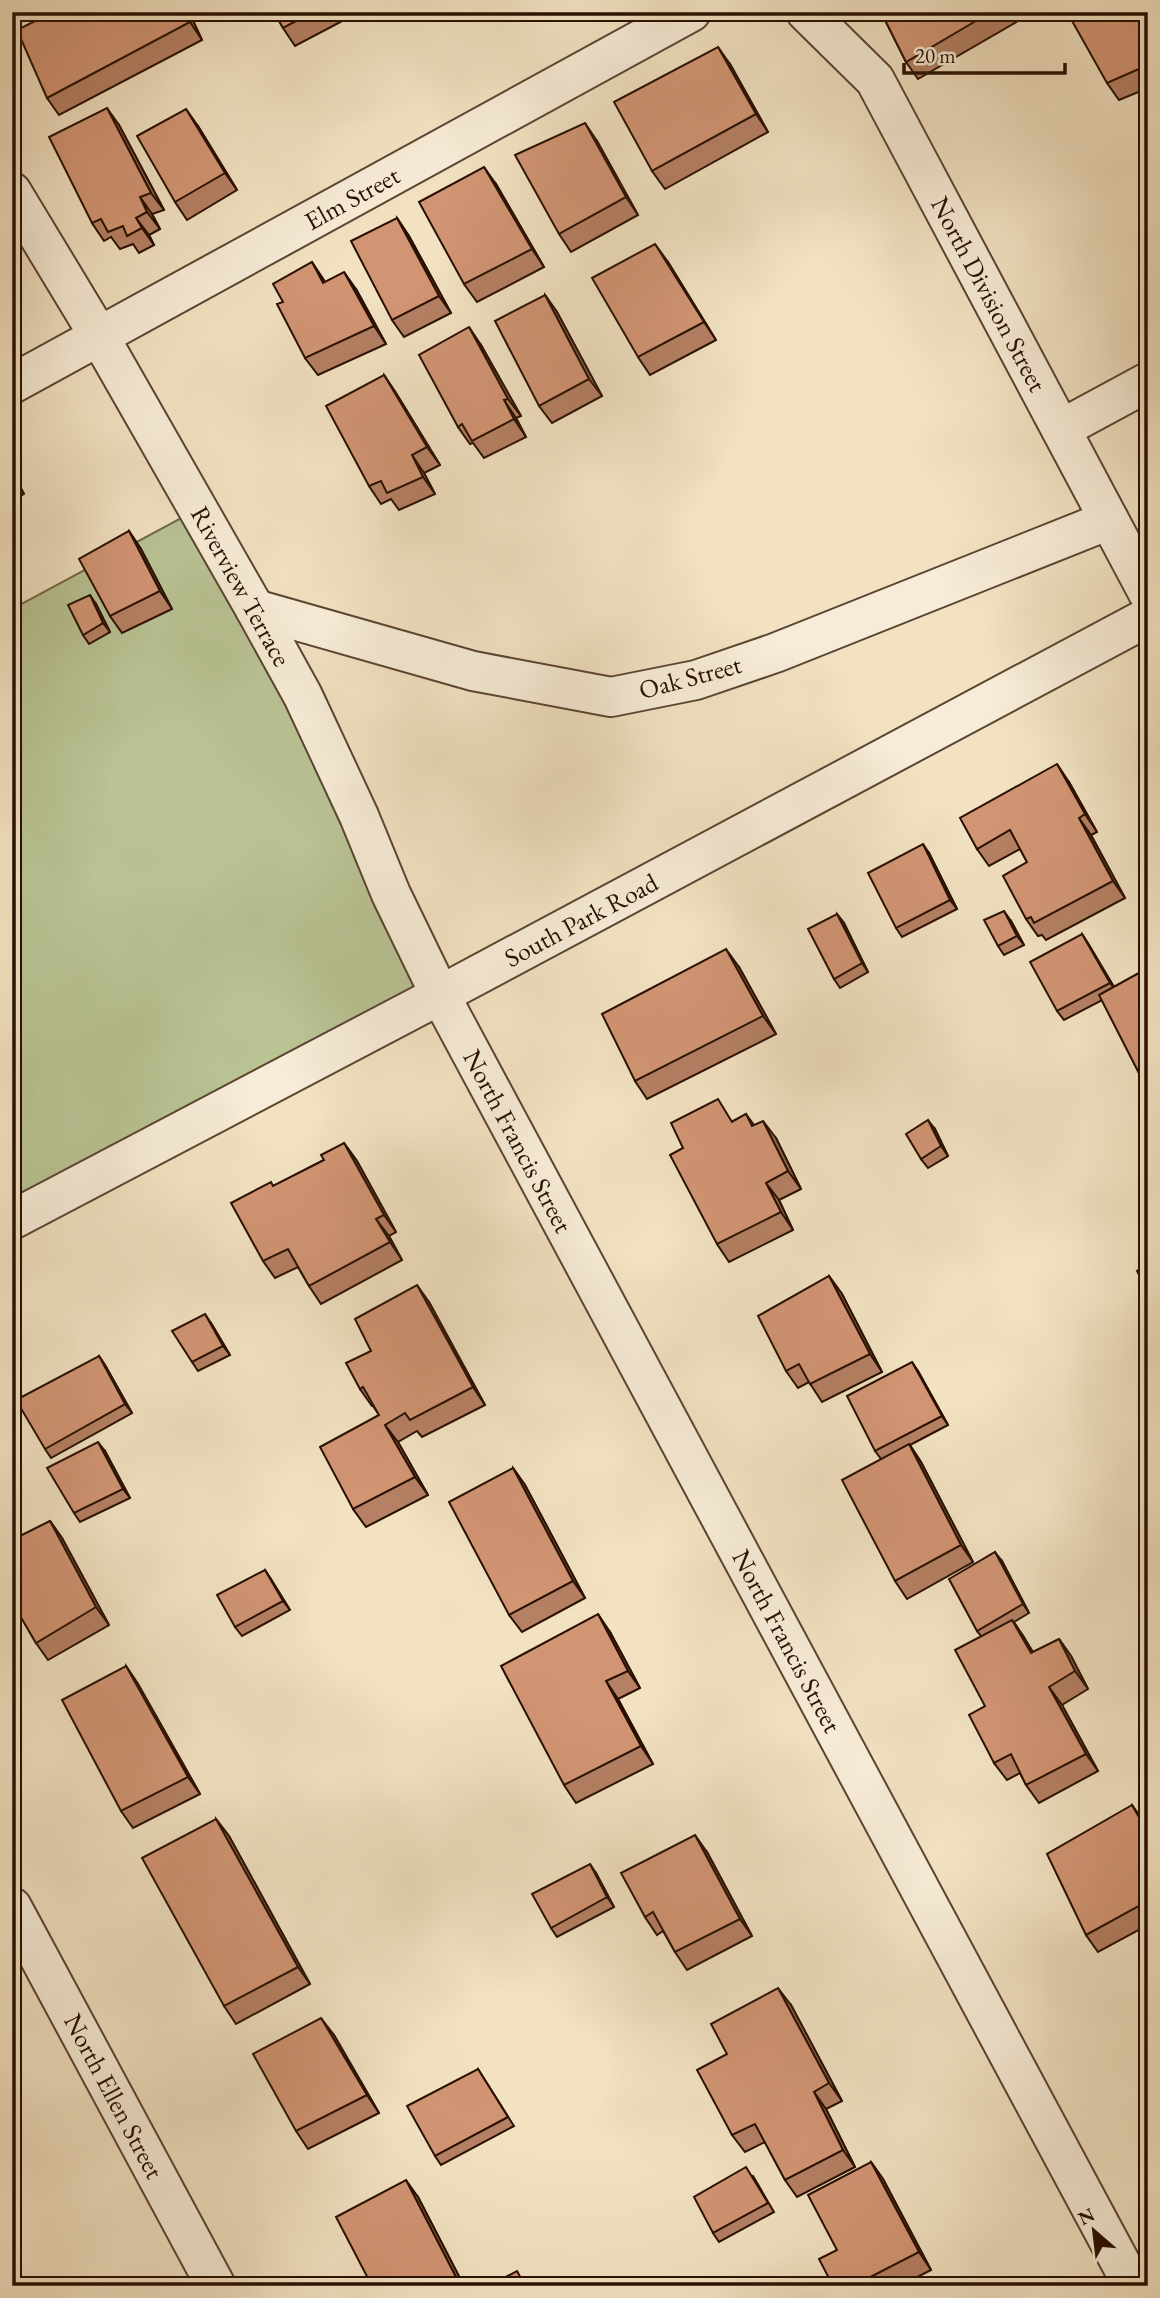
<svg xmlns="http://www.w3.org/2000/svg" width="1160" height="2298" viewBox="0 0 1160 2298" font-family="'EB Garamond',serif">
  <style>
    .green { fill: #b9c394; stroke: #70694b; stroke-width: 2 }
    .lines { fill: none; stroke-linecap: round; stroke-linejoin: round }
    .minor-casing { stroke: #5a4432; stroke-width: 42 }
    .minor { stroke: #f7ecd7; stroke-width: 38 }
    .wall { fill: #b58064; stroke: #280f02; stroke-width: 2 }
    .shaded-wall { fill: #936851; stroke: #280f02; stroke-width: 2 }
    .building { fill: #d29574; stroke: #280f02; stroke-width: 2 }
    .labels { text-anchor: middle; dominant-baseline: central; stroke-width: 6; stroke-linejoin: round; paint-order: stroke }
    .street-label { font-size: 26px; fill: #280f02; stroke: #f7ecd7 }
  </style>
  <rect width="100%" height="100%" fill="#f2e2c2"/>
  <filter id="stains"><feTurbulence type="fractalNoise" baseFrequency=".00286" numOctaves="4"/><feColorMatrix values="0 0 0 0 .2 0 0 0 0 .09 0 0 0 0 .02 0 0 0 .5 -.17"/></filter>
  <radialGradient id="worn" r=".72"><stop offset=".6" stop-color="#630" stop-opacity="0"/><stop offset="1" stop-color="#630" stop-opacity=".3"/></radialGradient>
  <!-- green -->
  <polygon class="green" points="198,509 440,995 12,1220 12,609"/>
  <g class="lines">
    <!-- minor casing -->
    <g class="minor-casing">
      <g id="minor">
        <polyline points="806,12 875,80 1148,593"/>
        <polyline points="12,192 99,336 255,609 303,696 359,816 391,894 440,995 1133,2286"/>
        <polyline points="12,384 691,12"/>
        <polyline points="1061,429 1148,382"/>
        <polyline points="255,609 473,671 611,697 696,680 775,653 1109,520"/>
        <polyline points="12,1220 440,995 1148,617"/>
        <polyline points="12,1907 216,2286"/>
      </g>
    </g>
    <!-- minor -->
    <use href="#minor" class="minor"/>
  </g>
  <!-- wall -->
  <g class="wall">
    <polygon points="53,12 189,12 202,40 59,115 47,98"/>
    <polygon points="274,12 342,12 346,19 295,46 283,28"/>
    <polygon points="881,12 1014,12 1018,21 918,79 906,62"/>
    <polygon points="1148,12 1148,88 1119,100 1107,83"/>
    <polygon points="730,64 768,132 665,189 652,171"/>
    <polygon points="119,125 164,210 152,214 160,229 149,235 154,245 139,253 133,244 120,249 111,237 104,241 92,223"/>
    <polygon points="198,126 237,190 187,220 175,202"/>
    <polygon points="597,141 638,215 571,252 559,234"/>
    <polygon points="496,184 544,267 477,302 464,284"/>
    <polygon points="397,218 409,236 451,313 404,337 392,320"/>
    <polygon points="668,262 716,340 650,375 638,357"/>
    <polygon points="325,282 356,289 386,344 318,375 305,358"/>
    <polygon points="545,295 557,312 602,396 552,423 539,406"/>
    <polygon points="481,345 521,416 516,418 526,437 484,458 473,443 470,444 458,427"/>
    <polygon points="384,375 396,393 440,465 424,473 435,494 399,510 391,499 381,504 369,486"/>
    <polygon points="12,472 24,494 12,501"/>
    <polygon points="129,531 141,549 172,609 122,633 110,616"/>
    <polygon points="96,604 110,632 89,644 83,635"/>
    <polygon points="1069,782 1097,832 1091,835 1125,898 1046,940 1042,935 1038,936 1026,919 1027,862 1020,849 989,866 977,849"/>
    <polygon points="929,853 957,909 902,937 896,928"/>
    <polygon points="837,914 844,923 868,972 840,988 834,979"/>
    <polygon points="1011,921 1024,945 1004,955 998,946"/>
    <polygon points="1082,934 1114,987 1148,968 1148,1086 1142,1079 1102,1000 1064,1020 1057,1011"/>
    <polygon points="739,967 776,1034 647,1099 635,1081"/>
    <polygon points="746,1114 754,1125 776,1138 801,1189 779,1200 793,1230 729,1262 717,1244 733,1121"/>
    <polygon points="935,1129 948,1156 928,1168 921,1159"/>
    <polygon points="344,1143 357,1161 396,1232 389,1236 402,1260 321,1304 309,1286 298,1267 275,1278 263,1261 274,1186 324,1160"/>
    <polygon points="829,1276 842,1294 882,1372 822,1402 809,1382 798,1388 786,1371"/>
    <polygon points="429,1302 485,1405 422,1437 417,1431 398,1442 428,1495 366,1527 353,1509 379,1415 373,1406 372,1406 360,1389 371,1351"/>
    <polygon points="211,1323 230,1355 198,1371 192,1362"/>
    <polygon points="99,1356 105,1365 132,1413 51,1458 45,1449"/>
    <polygon points="918,1371 948,1425 910,1445 921,1462 973,1562 907,1599 895,1581 881,1459 875,1451"/>
    <polygon points="105,1451 130,1498 80,1522 74,1513"/>
    <polygon points="513,1468 525,1485 585,1598 522,1632 509,1615"/>
    <polygon points="50,1521 62,1538 109,1625 48,1660 36,1643 21,1617 18,1619 12,1611 12,1540"/>
    <polygon points="1002,1561 1029,1613 1014,1622 1033,1652 1059,1639 1071,1656 1088,1689 1062,1705 1098,1771 1039,1803 1026,1785 1020,1773 1007,1780 994,1763 985,1706 981,1636 977,1631"/>
    <polygon points="265,1570 290,1610 242,1636 235,1627"/>
    <polygon points="610,1632 640,1688 618,1699 653,1764 576,1803 564,1785"/>
    <polygon points="126,1666 138,1684 200,1794 133,1828 121,1811"/>
    <polygon points="1132,1805 1148,1828 1148,1925 1098,1952 1086,1935"/>
    <polygon points="216,1819 229,1836 310,1984 236,2024 224,2006"/>
    <polygon points="707,1852 752,1936 687,1970 675,1952 663,1931 657,1935 645,1917"/>
    <polygon points="596,1873 614,1907 557,1937 551,1928"/>
    <polygon points="791,2005 842,2101 826,2109 855,2167 797,2197 785,2180 765,2142 745,2152 732,2135 727,2054"/>
    <polygon points="334,2035 379,2113 308,2149 296,2131"/>
    <polygon points="478,2069 514,2126 441,2165 435,2156"/>
    <polygon points="871,2162 883,2179 931,2270 900,2286 833,2286"/>
    <polygon points="753,2176 774,2212 719,2242 713,2233"/>
    <polygon points="418,2197 464,2286 372,2286"/>
  </g>
  <!-- shaded-wall -->
  <g class="shaded-wall">
    <polygon points="185,12 189,12 202,40 190,22"/>
    <polygon points="718,47 730,64 768,132 756,114"/>
    <polygon points="107,108 119,125 164,210 151,193"/>
    <polygon points="186,109 198,126 237,190 225,173"/>
    <polygon points="585,123 597,141 638,215 626,197"/>
    <polygon points="484,167 496,184 544,267 532,249"/>
    <polygon points="140,197 152,214 160,229 147,212"/>
    <polygon points="136,218 149,235 154,245 142,228"/>
    <polygon points="397,218 409,236 451,313 439,296"/>
    <polygon points="655,244 668,262 716,340 704,322"/>
    <polygon points="312,262 324,280 335,300 323,283"/>
    <polygon points="344,272 356,289 386,344 374,326"/>
    <polygon points="545,295 557,312 602,396 589,379"/>
    <polygon points="469,327 481,345 521,416 508,399"/>
    <polygon points="384,375 396,393 440,465 427,447"/>
    <polygon points="504,400 516,418 526,437 514,419"/>
    <polygon points="412,455 424,473 435,494 423,477"/>
    <polygon points="12,472 24,494 12,476"/>
    <polygon points="129,531 141,549 172,609 160,591"/>
    <polygon points="90,595 96,604 110,632 103,623"/>
    <polygon points="1057,764 1069,782 1097,832 1085,814"/>
    <polygon points="1079,818 1091,835 1125,898 1113,881"/>
    <polygon points="923,844 929,853 957,909 950,900"/>
    <polygon points="1004,911 1011,921 1024,945 1017,936"/>
    <polygon points="837,914 844,923 868,972 862,963"/>
    <polygon points="1082,934 1088,943 1117,992 1110,983"/>
    <polygon points="726,949 739,967 776,1034 763,1016"/>
    <polygon points="928,1120 935,1129 948,1156 941,1146"/>
    <polygon points="763,1121 776,1138 801,1189 788,1171"/>
    <polygon points="344,1143 357,1161 396,1232 384,1215"/>
    <polygon points="766,1183 779,1200 793,1230 781,1212"/>
    <polygon points="376,1219 389,1236 402,1260 390,1242"/>
    <polygon points="829,1276 842,1294 882,1372 870,1354"/>
    <polygon points="417,1285 429,1302 485,1405 473,1387"/>
    <polygon points="205,1314 211,1323 230,1355 223,1346"/>
    <polygon points="99,1356 105,1365 132,1413 125,1404"/>
    <polygon points="912,1362 918,1371 948,1425 942,1416"/>
    <polygon points="385,1425 398,1442 428,1495 415,1477"/>
    <polygon points="98,1442 105,1451 130,1498 123,1489"/>
    <polygon points="909,1444 921,1462 973,1562 961,1545"/>
    <polygon points="513,1468 525,1485 585,1598 573,1581"/>
    <polygon points="50,1521 62,1538 109,1625 96,1607"/>
    <polygon points="995,1552 1002,1561 1029,1613 1023,1604"/>
    <polygon points="265,1570 271,1579 290,1610 283,1601"/>
    <polygon points="598,1614 610,1632 640,1688 628,1671"/>
    <polygon points="1012,1620 1024,1637 1043,1670 1031,1653"/>
    <polygon points="1059,1639 1071,1656 1088,1689 1075,1671"/>
    <polygon points="126,1666 138,1684 200,1794 188,1777"/>
    <polygon points="606,1681 618,1699 653,1764 641,1746"/>
    <polygon points="1049,1687 1062,1705 1098,1771 1086,1754"/>
    <polygon points="1132,1805 1148,1828 1148,1833"/>
    <polygon points="216,1819 229,1836 310,1984 298,1967"/>
    <polygon points="695,1835 707,1852 752,1936 740,1919"/>
    <polygon points="590,1864 596,1873 614,1907 607,1897"/>
    <polygon points="778,1988 791,2005 842,2101 829,2083"/>
    <polygon points="321,2018 334,2035 379,2113 367,2095"/>
    <polygon points="814,2092 826,2109 855,2167 843,2150"/>
    <polygon points="871,2162 883,2179 931,2270 919,2252"/>
    <polygon points="406,2180 418,2197 464,2286 462,2286 458,2281"/>
  </g>
  <!-- building -->
  <g class="building">
    <polygon points="53,12 185,12 190,22 47,98 17,30"/>
    <polygon points="274,12 313,12 283,28"/>
    <polygon points="881,12 991,12 906,62"/>
    <polygon points="1067,12 1148,12 1148,65 1107,83"/>
    <polygon points="718,47 756,114 652,171 614,102"/>
    <polygon points="107,108 151,193 140,197 147,212 136,218 142,228 127,236 123,226 108,232 101,219 92,223 49,137"/>
    <polygon points="186,109 225,173 175,202 137,136"/>
    <polygon points="585,123 626,197 559,234 515,155"/>
    <polygon points="1148,136 1148,147 1143,138"/>
    <polygon points="484,167 532,249 464,284 419,202"/>
    <polygon points="397,218 439,296 392,320 351,241"/>
    <polygon points="655,244 704,322 638,357 592,278"/>
    <polygon points="312,262 323,283 344,272 374,326 305,358 277,304 283,302 273,284"/>
    <polygon points="545,295 589,379 539,406 495,321"/>
    <polygon points="469,327 508,399 504,400 514,419 472,441 462,424 458,427 419,355"/>
    <polygon points="384,375 427,447 412,455 423,477 387,493 381,481 369,486 326,406"/>
    <polygon points="129,531 160,591 110,616 79,559"/>
    <polygon points="90,595 103,623 83,635 68,605"/>
    <polygon points="1057,764 1085,814 1079,818 1113,881 1034,923 1031,917 1026,919 1003,876 1027,862 1010,830 977,849 960,818"/>
    <polygon points="923,844 950,900 896,928 868,873"/>
    <polygon points="1004,911 1017,936 998,946 984,920"/>
    <polygon points="837,914 862,963 834,979 808,929"/>
    <polygon points="1082,934 1110,983 1057,1011 1030,962"/>
    <polygon points="726,949 763,1016 635,1081 602,1014"/>
    <polygon points="1148,968 1148,1076 1142,1079 1099,995"/>
    <polygon points="718,1099 732,1122 746,1114 752,1126 763,1121 788,1171 766,1183 781,1212 717,1244 670,1155 683,1148 671,1123"/>
    <polygon points="928,1120 941,1146 921,1159 906,1134"/>
    <polygon points="344,1143 384,1215 376,1219 390,1242 309,1286 288,1249 263,1261 231,1203 271,1182 273,1186 324,1160 321,1155"/>
    <polygon points="1148,1265 1148,1291 1137,1271"/>
    <polygon points="829,1276 870,1354 810,1384 799,1364 786,1371 758,1316"/>
    <polygon points="417,1285 473,1387 410,1420 405,1413 385,1425 415,1477 353,1509 320,1447 379,1415 363,1387 360,1389 346,1363 371,1351 355,1319"/>
    <polygon points="205,1314 223,1346 192,1362 172,1331"/>
    <polygon points="99,1356 125,1404 45,1449 16,1400"/>
    <polygon points="912,1362 942,1416 875,1451 847,1396"/>
    <polygon points="98,1442 123,1489 74,1513 47,1468"/>
    <polygon points="909,1444 961,1545 895,1581 842,1480"/>
    <polygon points="513,1468 573,1581 509,1615 449,1502"/>
    <polygon points="50,1521 96,1607 36,1643 12,1602 12,1540"/>
    <polygon points="995,1552 1023,1604 977,1631 949,1579"/>
    <polygon points="265,1570 283,1601 235,1627 217,1595"/>
    <polygon points="598,1614 628,1671 606,1681 641,1746 564,1785 501,1666"/>
    <polygon points="1012,1620 1031,1653 1059,1639 1075,1671 1049,1687 1086,1754 1026,1785 1011,1754 994,1763 969,1715 985,1706 955,1650"/>
    <polygon points="126,1666 188,1777 121,1811 62,1700"/>
    <polygon points="1132,1805 1148,1833 1148,1901 1086,1935 1047,1854"/>
    <polygon points="216,1819 298,1967 224,2006 142,1858"/>
    <polygon points="695,1835 740,1919 675,1952 653,1912 645,1917 621,1873"/>
    <polygon points="590,1864 607,1897 551,1928 532,1894"/>
    <polygon points="778,1988 829,2083 814,2092 843,2150 785,2180 755,2124 732,2135 697,2070 727,2054 711,2024"/>
    <polygon points="1148,2017 1148,2030 1142,2020"/>
    <polygon points="321,2018 367,2095 296,2131 253,2054"/>
    <polygon points="478,2069 508,2117 435,2156 407,2106"/>
    <polygon points="871,2162 919,2252 853,2286 833,2286 819,2259 837,2250 808,2195"/>
    <polygon points="746,2167 768,2203 713,2233 694,2197"/>
    <polygon points="406,2180 458,2281 449,2286 372,2286 336,2217"/>
    <polygon points="517,2271 525,2286 489,2286"/>
    <polygon points="15,2277 20,2286 12,2286 12,2278"/>
  </g>
  <g class="labels">
    <!-- street labels -->
    <g class="street-label">
      <text transform="translate(352 198) rotate(-29)">Elm Street</text>
      <text transform="translate(989 294) rotate(62)">North Division Street</text>
      <text transform="translate(241 586) rotate(61)">Riverview Terrace</text>
      <text transform="translate(690 677) rotate(-15)">Oak Street</text>
      <text transform="translate(581 920) rotate(-28)">South Park Road</text>
      <text transform="translate(518 1141) rotate(62)">North Francis Street</text>
      <text transform="translate(787 1641) rotate(62)">North Francis Street</text>
      <text transform="translate(114 2096) rotate(62)">North Ellen Street</text>
    </g>
  </g>
  <!-- margin -->
  <rect width="1160" height="2298" fill="none" stroke="#f2e2c2" stroke-width="42"/>
  <rect x="14" y="14" width="1132" height="2270" fill="none" stroke="#280f02" stroke-width="3.5"/>
  <rect x="21" y="21" width="1118" height="2256" fill="none" stroke="#280f02" stroke-width="2"/>
  <!-- north arrow -->
  <g transform="translate(1094 2231) rotate(332)" stroke="#f7ecd7" stroke-width="5" paint-order="stroke">
  <path d="M0-5L12 26L0 18L-12 26Z" fill="#280f02"/>
  <text y="-10" font-size="19" font-weight="bold" text-anchor="middle" fill="#280f02">N</text>
  </g>
  <!-- scale -->
  <path d="M904 63v10h161v-10" fill="none" stroke="#280f02" stroke-width="3.5"/>
  <text x="915" y="63" font-size="21" fill="#280f02" stroke="#f7ecd7" stroke-width="5" paint-order="stroke">20 m</text>
  <rect width="100%" height="100%" filter="url(#stains)"/>
  <rect width="100%" height="100%" fill="url(#worn)"/>
</svg>
